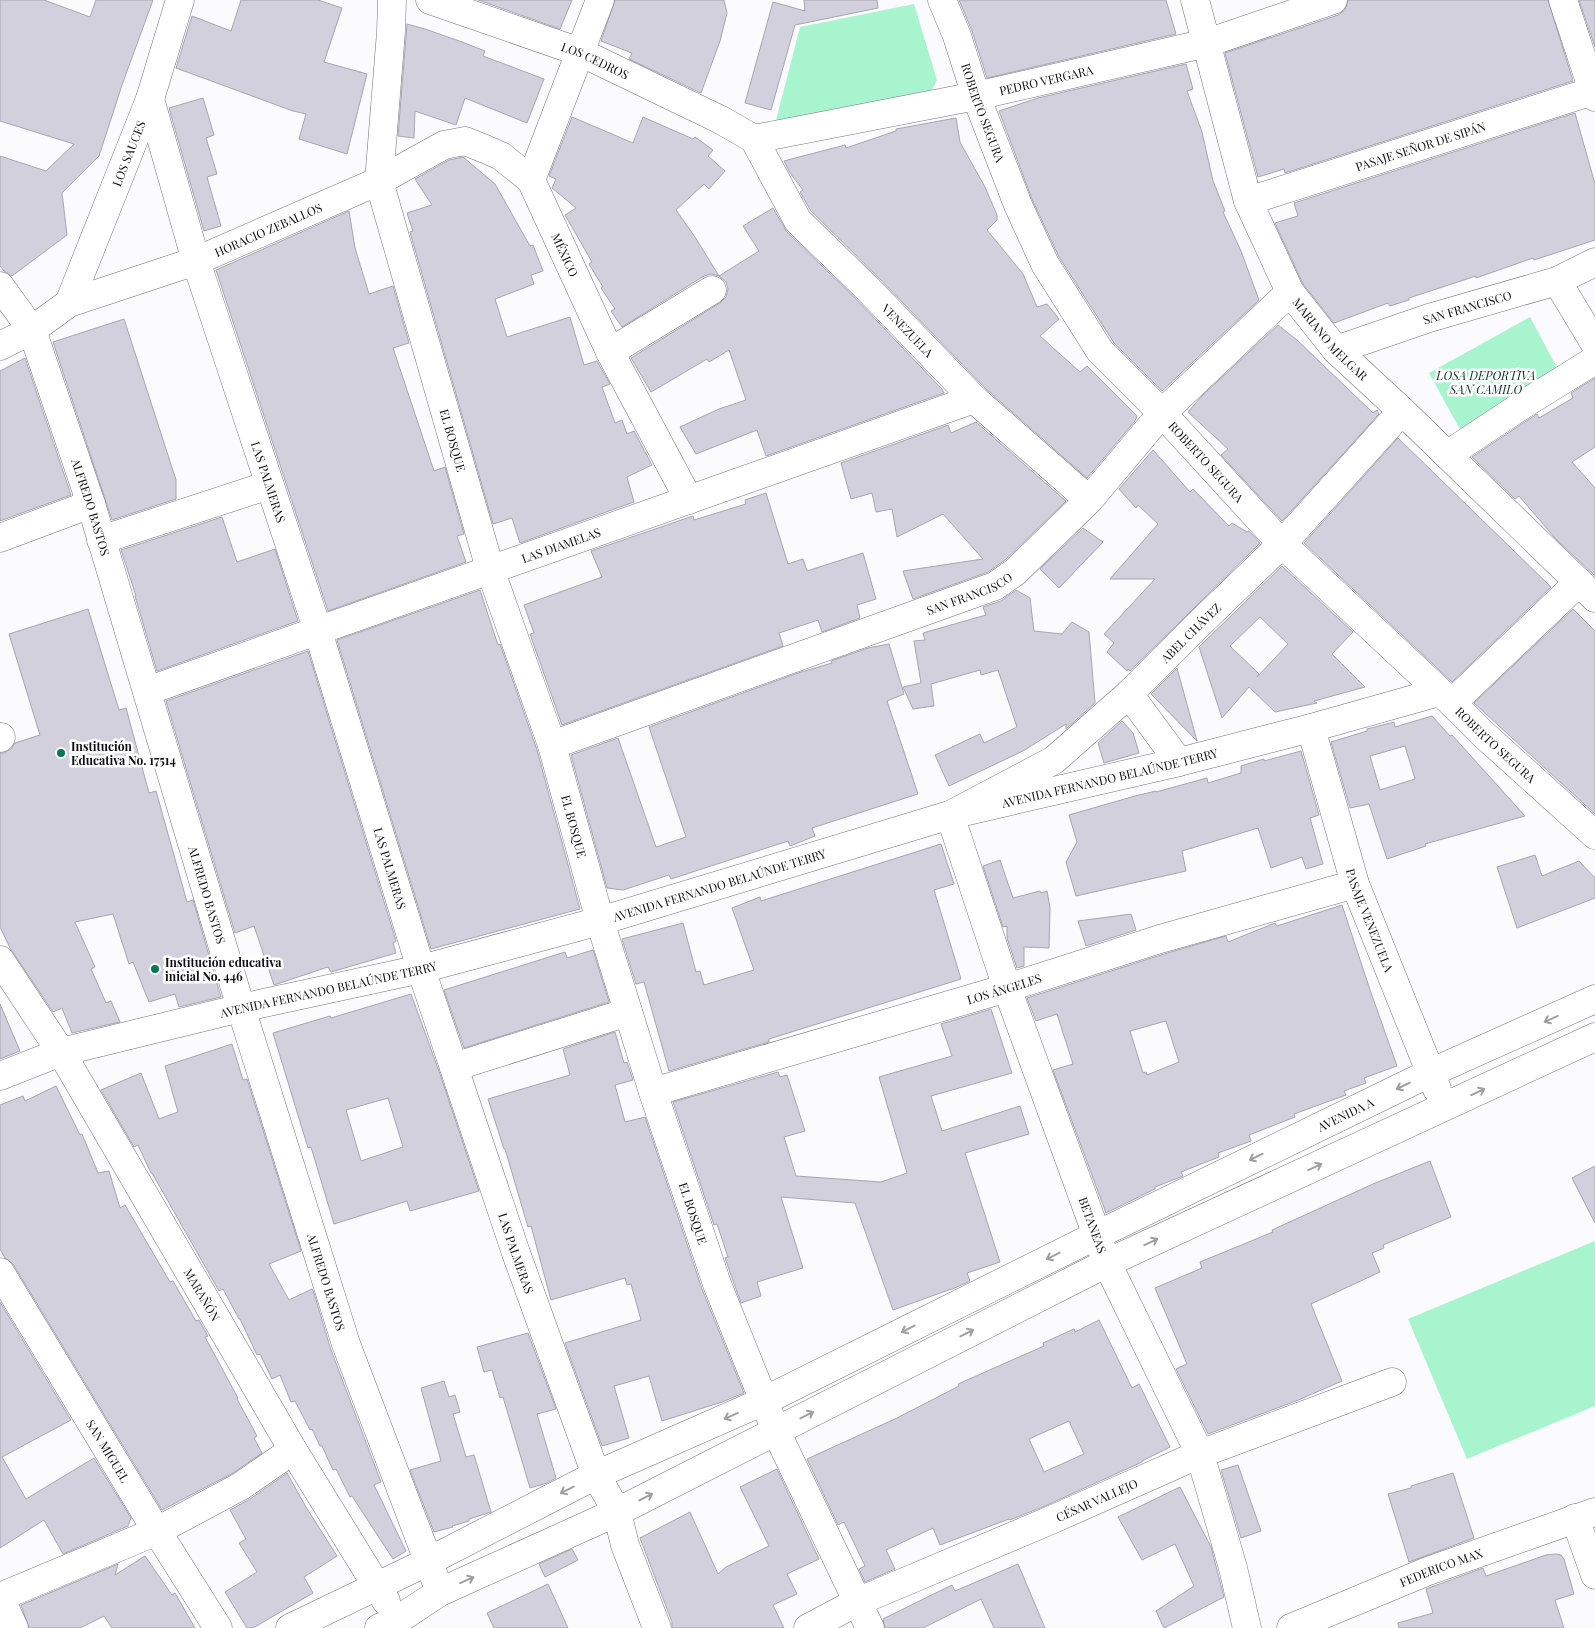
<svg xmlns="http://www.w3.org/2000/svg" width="1595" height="1628" viewBox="0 0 1595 1628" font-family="'Playfair Display',serif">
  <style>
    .green { fill: #a8f4cf }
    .building { fill: #d1d0dc; stroke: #a6a5b1; fill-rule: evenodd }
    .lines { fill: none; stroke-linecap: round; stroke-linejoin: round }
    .minor-casing { stroke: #75747f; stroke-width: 29 }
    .minor { stroke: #fff; stroke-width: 28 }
    .oneway { stroke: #9f9ea0 }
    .poi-dot { fill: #087853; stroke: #fff; stroke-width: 2 }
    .labels { text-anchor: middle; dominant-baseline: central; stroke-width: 5; stroke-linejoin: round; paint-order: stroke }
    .street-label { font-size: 12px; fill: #0e0d11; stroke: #fff }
    .park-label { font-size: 12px; font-style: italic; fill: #0c3323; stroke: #fff }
    .poi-label { font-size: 12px; font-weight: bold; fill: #0e0d11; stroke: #fff; text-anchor: start }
  </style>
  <rect width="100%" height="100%" fill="#fbfafd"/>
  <!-- green -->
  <g class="green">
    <polygon points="914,4 937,80 932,90 775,124 800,27"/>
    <polygon points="1530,317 1562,377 1463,435 1429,373"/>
    <polygon points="1595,1241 1595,1406 1467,1459 1408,1319"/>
  </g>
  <!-- building -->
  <g class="building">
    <polygon points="0,0 44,0 90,17 96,0 153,0 122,85 99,156 62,193 67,235 12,276 4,271 0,266 0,156 46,171 74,144 0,121"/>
    <polygon points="241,0 318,0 342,8 324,62 367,74 347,154 299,139 306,114 293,111 176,68 192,16 231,31"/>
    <polygon points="478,0 572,0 560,29"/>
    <polygon points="615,0 724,0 727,13 720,41 701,93 629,59 632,53 601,41"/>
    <polygon points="804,0 877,0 878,8 795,25 771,110 745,103 773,2 805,11"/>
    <polygon points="959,0 1166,0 1176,34 987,78 972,31"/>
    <polygon points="1348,0 1548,0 1573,81 1285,173 1284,169 1258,177 1225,53 1338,15 1345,10"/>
    <polygon points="1579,0 1595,0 1595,47"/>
    <polygon points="407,24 425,29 462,42 485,51 483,56 544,79 527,123 465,98 456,125 415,111 414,138 398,136"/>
    <polygon points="1186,64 1193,89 1187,91 1202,132 1213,181 1225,211 1223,212 1241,251 1259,300 1162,391 1114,343 1059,257 1032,199 999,111 1038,98"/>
    <polygon points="203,98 214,135 206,138 217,174 207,177 221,226 204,231 169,108"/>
    <polygon points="1575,113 1595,184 1595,240 1534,260 1533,258 1476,278 1476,276 1409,298 1409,300 1390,306 1388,303 1334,323 1303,284 1275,223 1298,216 1294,203"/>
    <polygon points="572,117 633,143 643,117 693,139 695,137 713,150 708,156 725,171 709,189 704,184 676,210 695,237 719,276 759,251 743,226 773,208 787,232 857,300 942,389 944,393 766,456 757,430 696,454 680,427 719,409 746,400 729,350 709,362 707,359 651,392 631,358 720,303 726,297 728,289 726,282 719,276 711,274 704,276 622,327 611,311 615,309 601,288 603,287 589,264 592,262 565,215 576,208 552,188 556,179 549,176"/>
    <polygon points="956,118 960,142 985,187 997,215 997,220 987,230 1023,274 1037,307 1047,304 1059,319 1040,336 1080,372 1087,366 1137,416 1135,421 1087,478 985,388 879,278 811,211 800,192 803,190 790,173 784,161 845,145 846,148 896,131 896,129"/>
    <polygon points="463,157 495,184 530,246 533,245 543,271 531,275 534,284 495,299 507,337 570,317 584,365 597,361 610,384 602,387 615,423 622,420 627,434 634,431 652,465 627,477 634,502 520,543 512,518 493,524 410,232 413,231 407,213 432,205 415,179 449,160"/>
    <polygon points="349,211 355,248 369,294 393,286 409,343 393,348 434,471 445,467 464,534 457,536 466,562 328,611 216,270"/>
    <polygon points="124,319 176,480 176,499 112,520 53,342"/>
    <polygon points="1278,325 1297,340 1373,413 1377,410 1379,414 1282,521 1221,455 1228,449 1188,412 1202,396"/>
    <polygon points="25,358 71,495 0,521 0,371"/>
    <polygon points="1595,378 1595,447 1572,462 1595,488 1595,576 1555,538 1519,496 1515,499 1472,457 1537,414 1539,418 1573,398 1571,393"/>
    <polygon points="976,422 1066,501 1005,560 988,572 913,599 903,571 983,559 943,514 897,537 892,509 876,512 872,493 851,499 841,463 948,425 951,433"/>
    <polygon points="1398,438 1551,587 1452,682 1304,543"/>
    <polygon points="1153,450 1190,492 1193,489 1229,526 1232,523 1247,532 1249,531 1260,543 1130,671 1128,669 1127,671 1107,652 1114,643 1104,634 1155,579 1110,579 1158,524 1138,505 1136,508 1119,489"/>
    <polygon points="766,493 788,564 803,559 807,571 863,553 876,599 857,605 860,618 822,632 818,620 779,633 783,646 562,725 530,634 534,633 524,605 602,577 591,551 693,516 694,520 746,504 745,500"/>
    <polygon points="222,517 237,562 275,549 298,621 157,671 135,596 136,596 121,550"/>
    <polygon points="1083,528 1103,542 1059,588 1040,569"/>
    <path d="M 1282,566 L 1353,632 L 1332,654 L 1365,687 L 1314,701 L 1317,703 L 1275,712 L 1249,687 L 1222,718 L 1199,647 ZM 1260,617 L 1288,644 L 1257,677 L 1259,674 L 1230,646 Z"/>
    <polygon points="480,590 498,645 500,644 537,750 580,909 431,949 337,640"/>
    <polygon points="1016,590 1030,598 1034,631 1062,634 1072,622 1089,632 1095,703 1066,729 1066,724 1023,751 949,786 935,755 980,734 984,743 1017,727 998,670 981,675 980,670 931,684 934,706 913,709 903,687 921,683 914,641 925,640 923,633 986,615 983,607 1001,601"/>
    <polygon points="88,609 119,710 126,708 149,793 156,791 187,902 193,900 221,997 179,1007 175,994 149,1002 133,962 129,964 113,914 75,922 95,967 91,969 106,1003 111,1001 120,1022 72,1033 62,1008 53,1012 10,948 0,927 0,753 4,753 11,749 15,743 40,735 9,634"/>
    <polygon points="1573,609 1595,631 1595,814 1474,703"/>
    <polygon points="889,644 904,694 887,701 918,794 812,828 815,836 790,846 788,841 671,879 669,875 623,890 607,888 571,755 618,738 656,847 686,837 649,727 798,673 832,663 831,661 868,648"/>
    <polygon points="308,651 396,941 393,943 396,953 331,972 328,967 274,985 254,926 235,933 166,701"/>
    <polygon points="1177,668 1197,741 1151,694"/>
    <path d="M 1432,716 L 1450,736 L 1452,735 L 1525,816 L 1425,844 L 1426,846 L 1387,859 L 1369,804 L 1350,808 L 1331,742 L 1367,731 L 1367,729 L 1394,722 L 1395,727 ZM 1405,746 L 1415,779 L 1380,790 L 1370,756 Z"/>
    <polygon points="1122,721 1133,733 1139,753 1104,763 1098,743"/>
    <polygon points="1301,751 1319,815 1310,818 1323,864 1306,869 1302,857 1271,868 1258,828 1182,851 1186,871 1076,896 1066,862 1077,842 1069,815 1135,796 1156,791 1156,792 1207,778 1208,783 1241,773 1241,766 1264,759 1264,761"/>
    <polygon points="941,844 954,884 934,890 961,979 769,1039 769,1042 669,1071 644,982 636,984 622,939 683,923 696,972 700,971 704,985 754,970 732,908 760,897 761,901 783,894"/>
    <polygon points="1535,855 1542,876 1579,861 1595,878 1595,898 1517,928 1497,867"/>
    <polygon points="1000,860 1013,898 1040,891 1041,893 1047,891 1050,908 1049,948 1024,947 1024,966 1017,968 1007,938 1007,926 1003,927 983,866"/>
    <path d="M 1342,905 L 1369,987 L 1397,1066 L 1364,1078 L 1366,1083 L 1344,1091 L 1346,1095 L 1294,1114 L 1295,1117 L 1249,1135 L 1251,1141 L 1218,1153 L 1219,1157 L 1181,1172 L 1183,1176 L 1155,1187 L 1155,1189 L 1106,1213 L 1053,1070 L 1073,1064 L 1057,1014 L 1036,1021 L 1027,998 L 1164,954 L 1226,936 L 1228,942 L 1275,923 L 1277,926 ZM 1166,1021 L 1179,1062 L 1147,1075 L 1146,1072 L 1143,1073 L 1130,1031 Z"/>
    <polygon points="1131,914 1136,930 1086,946 1078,921"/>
    <polygon points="593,950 609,1002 464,1048 444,990 565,952 567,958"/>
    <path d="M 411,994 L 440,1074 L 479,1191 L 410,1211 L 407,1201 L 334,1224 L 311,1147 L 308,1148 L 273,1033 L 330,1016 L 331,1018 ZM 388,1098 L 403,1147 L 361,1161 L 346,1110 Z"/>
    <polygon points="0,1004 20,1051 0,1059"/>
    <polygon points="991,1009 1012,1073 931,1096 942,1131 1020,1106 1029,1134 965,1153 1000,1262 967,1273 970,1281 957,1287 893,1310 855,1203 781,1197 803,1268 757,1282 761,1296 741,1303 725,1258 728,1257 717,1224 714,1225 673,1102 778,1072 780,1077 787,1075 805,1131 784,1137 796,1176 881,1182 907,1173 879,1077 952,1056 941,1024"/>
    <polygon points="615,1032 624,1063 627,1062 633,1080 615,1085 625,1122 645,1117 702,1289 744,1393 722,1402 662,1421 649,1376 614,1386 629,1438 602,1446 565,1343 641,1320 631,1284 627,1285 625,1278 551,1300 531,1226 528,1227 505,1149 504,1149 488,1099 570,1075 563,1049"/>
    <polygon points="232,1044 243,1080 247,1079 301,1251 269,1264 289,1300 312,1289 313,1290 331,1350 381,1482 374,1485 406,1551 393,1559 352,1496 350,1497 336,1469 333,1470 322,1446 320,1446 312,1429 310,1430 295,1401 291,1402 280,1375 272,1379 260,1354 257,1355 240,1319 239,1319 223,1289 219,1291 152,1173 151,1173 138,1145 134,1147 101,1090 141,1073 159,1119 178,1112 165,1066"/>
    <polygon points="56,1086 80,1135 82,1134 98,1173 109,1171 120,1208 125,1205 170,1282 173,1281 196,1321 199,1320 208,1336 205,1337 238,1398 237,1399 257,1436 254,1438 262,1453 233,1473 162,1510 13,1264 5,1258 0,1249 0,1105 23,1096 25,1101"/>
    <polygon points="1430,1161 1451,1217 1383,1245 1384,1248 1372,1253 1380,1272 1311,1304 1342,1381 1296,1401 1208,1434 1176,1369 1187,1364 1155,1288 1202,1268 1200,1262 1273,1232 1272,1230 1373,1184"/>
    <polygon points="1595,1166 1595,1223 1572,1178"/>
    <polygon points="0,1302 71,1420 2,1457 26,1499 94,1458 131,1518 128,1526 63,1554 44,1520 0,1548"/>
    <path d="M 1099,1320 L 1132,1388 L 1139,1384 L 1170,1447 L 1142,1461 L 1142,1462 L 1045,1506 L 1010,1520 L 1009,1519 L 940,1545 L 933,1528 L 886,1550 L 895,1569 L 865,1582 L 859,1569 L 865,1566 L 844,1522 L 838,1525 L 807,1459 L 897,1418 L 959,1386 L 958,1384 L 1044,1346 L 1043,1343 L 1074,1329 L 1075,1332 ZM 1069,1421 L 1084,1454 L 1044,1472 L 1029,1439 Z"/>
    <polygon points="528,1333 556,1409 537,1414 556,1478 547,1483 530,1488 503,1397 500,1398 492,1370 484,1372 477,1347"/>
    <polygon points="444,1381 449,1397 455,1395 460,1412 453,1414 466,1457 474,1455 491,1512 469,1519 469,1521 452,1526 453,1527 434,1532 410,1470 441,1461 421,1388"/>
    <polygon points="1238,1465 1261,1531 1241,1538 1221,1470"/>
    <polygon points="777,1469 819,1559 787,1574 797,1594 773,1605 784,1628 672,1628 672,1622 640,1538 690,1512 718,1574 726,1567 769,1546 740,1487"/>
    <polygon points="287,1473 306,1507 337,1556 304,1577 313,1593 253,1628 247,1628 225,1592 257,1572 239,1543 246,1539 230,1510 250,1499"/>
    <polygon points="1453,1473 1474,1538 1409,1562 1388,1494 1411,1488 1411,1486"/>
    <polygon points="1180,1487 1211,1547 1224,1597 1164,1628 1156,1611 1194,1586 1175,1544 1142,1560 1118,1517"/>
    <polygon points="572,1549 578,1560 545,1577 539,1564"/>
    <polygon points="1556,1554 1561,1555 1564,1559 1574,1594 1555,1600 1564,1628 1399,1628 1398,1623 1433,1613 1426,1589 1483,1568 1486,1576 1546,1555"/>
    <polygon points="145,1556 172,1595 175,1593 195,1628 112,1628 104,1616 80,1628 29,1628 21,1605 118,1564 115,1575"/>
    <polygon points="1018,1564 1045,1628 994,1628 981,1599 923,1628 885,1628 883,1619 952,1585 955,1591"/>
    <polygon points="548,1584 568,1628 494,1628 487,1613"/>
  </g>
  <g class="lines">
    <!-- minor casing -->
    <g class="minor-casing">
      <g id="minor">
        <path id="s1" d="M 392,0 L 391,32 L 379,181 L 490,569 L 552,745 L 600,921 L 653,1092 L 717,1284 L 776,1431 L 870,1628"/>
        <path id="s2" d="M 430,0 L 580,52 L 721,120 L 754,139"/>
        <path id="s3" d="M 600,0 L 531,180 L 610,352 L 689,500"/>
        <path id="s4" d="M 942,0 L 957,36 L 976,96 L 1018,205 L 1045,264 L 1100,351 L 1162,413 L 1282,544 L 1452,703 L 1483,734 L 1595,835"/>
        <path id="s5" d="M 1195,0 L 1248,201 L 1290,292 L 1336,350 L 1402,411 L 1595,598"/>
        <polyline points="1563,0 1595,97"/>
        <path id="s6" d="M 150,99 L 196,261 L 318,631 L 421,969 L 516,1253 L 596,1475 L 617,1512 L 625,1545 L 657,1628"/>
        <path id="s7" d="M 754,139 L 976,96 L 1207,43 L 1333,0"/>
        <path id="s8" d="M 754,139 L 798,221 L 868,289 L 974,399 L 1089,500"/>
        <path id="s9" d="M 1248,201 L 1593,91"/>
        <polyline points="1557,281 1595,344"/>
        <path id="s10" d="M 0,286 L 32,330 L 91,504 L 241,1008 L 346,1344 L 440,1592"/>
        <path id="s11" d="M 69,303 L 150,99 L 180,0"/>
        <path id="s12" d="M 0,346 L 32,330 L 69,303 L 196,261 L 379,181 L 444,145 L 465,141 L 485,149 L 501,156 L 531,180"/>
        <path id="s13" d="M 1336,350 L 1429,318 L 1557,281 L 1595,262"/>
        <polyline points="610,352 712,290"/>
        <polyline points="1447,455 1524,404 1595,360"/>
        <polyline points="0,538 91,504"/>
        <polyline points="101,540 269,485"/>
        <path id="s14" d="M 147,691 L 974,399"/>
        <polyline points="1129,694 1179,762"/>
        <polyline points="1452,703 1579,582"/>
        <path id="s15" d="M 1311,728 L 1355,884 L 1437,1089"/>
        <polyline points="0,738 1,737"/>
        <path id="s16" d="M 552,745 L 995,586 L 1015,572 L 1089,500 L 1162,413 L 1290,292"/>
        <path id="s17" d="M 0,960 L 61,1052 L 293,1450 L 386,1601"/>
        <polyline points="454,1067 628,1012"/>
        <path id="s18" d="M 0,1076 L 61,1052 L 241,1008 L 421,969 L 600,921 L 950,815 L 1179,762 L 1311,728 L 1439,692"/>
        <path id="s19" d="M 653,1092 L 1007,988 L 1160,939 L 1355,884"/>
        <path id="s20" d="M 0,1272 L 150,1520 L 218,1628"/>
        <polyline points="1575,1518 1595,1575"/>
        <polyline points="0,1597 157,1531 241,1486 293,1450"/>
        <polyline points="0,1597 14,1628"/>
        <path id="s21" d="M 290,1628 L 427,1562 L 596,1475 L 764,1401 L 1097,1235 L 1430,1073 L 1595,999"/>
        <polyline points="379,1628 399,1619 440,1592 617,1512 1107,1263 1595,1037"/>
        <path id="s22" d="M 808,1628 L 857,1602 L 1051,1520 L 1200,1454 L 1392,1382"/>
        <path id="s23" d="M 1247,1628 L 1233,1568 L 1200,1454 L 1107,1263 L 1007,988 L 950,815 L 1054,760 L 1129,694 L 1199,624 L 1282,544 L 1402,411"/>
        <path id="s24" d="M 1291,1628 L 1428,1571 L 1595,1512"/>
      </g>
    </g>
    <!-- minor -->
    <use href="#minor" class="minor"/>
  </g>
  <!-- one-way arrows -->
  <defs><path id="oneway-shaft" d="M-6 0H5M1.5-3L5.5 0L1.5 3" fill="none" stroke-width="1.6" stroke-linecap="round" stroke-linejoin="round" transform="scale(1.25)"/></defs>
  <g class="oneway">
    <use href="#oneway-shaft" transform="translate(1551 1019) rotate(156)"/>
    <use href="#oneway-shaft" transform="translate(1403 1086) rotate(154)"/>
    <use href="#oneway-shaft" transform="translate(1478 1092) rotate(-25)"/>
    <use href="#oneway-shaft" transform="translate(1256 1157) rotate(154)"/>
    <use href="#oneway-shaft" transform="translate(1315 1167) rotate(-25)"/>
    <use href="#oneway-shaft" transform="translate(1151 1242) rotate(-25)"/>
    <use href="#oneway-shaft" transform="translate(1053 1256) rotate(153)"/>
    <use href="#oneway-shaft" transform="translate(908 1329) rotate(153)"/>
    <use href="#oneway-shaft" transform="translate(967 1333) rotate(-27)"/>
    <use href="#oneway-shaft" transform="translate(807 1415) rotate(-27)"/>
    <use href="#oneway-shaft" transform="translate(731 1416) rotate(156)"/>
    <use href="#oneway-shaft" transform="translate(567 1490) rotate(153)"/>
    <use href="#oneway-shaft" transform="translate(646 1497) rotate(-27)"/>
    <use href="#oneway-shaft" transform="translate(467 1580) rotate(-24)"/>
  </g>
  <!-- markers -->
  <g class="poi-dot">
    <circle cx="61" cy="753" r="5"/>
    <circle cx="155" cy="969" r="5"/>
  </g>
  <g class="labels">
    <!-- street labels -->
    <g class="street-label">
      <text stroke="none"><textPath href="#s2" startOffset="176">LOS CEDROS</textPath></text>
      <text stroke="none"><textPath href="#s7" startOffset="298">PEDRO VERGARA</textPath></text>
      <text stroke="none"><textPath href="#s4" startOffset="120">ROBERTO SEGURA</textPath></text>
      <text stroke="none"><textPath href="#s9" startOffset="181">PASAJE SEÑOR DE SIPÁN</textPath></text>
      <text stroke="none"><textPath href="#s11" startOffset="161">LOS SAUCES</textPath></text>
      <text stroke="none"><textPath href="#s12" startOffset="294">HORACIO ZEBALLOS</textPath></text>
      <text stroke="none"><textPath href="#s3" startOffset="275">MÉXICO</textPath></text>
      <text stroke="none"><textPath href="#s13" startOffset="138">SAN FRANCISCO</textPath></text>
      <text stroke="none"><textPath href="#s8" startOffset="248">VENEZUELA</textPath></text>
      <text stroke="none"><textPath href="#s5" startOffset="370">MARIANO MELGAR</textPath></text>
      <text stroke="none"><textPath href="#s1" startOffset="451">EL BOSQUE</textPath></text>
      <text stroke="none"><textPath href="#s4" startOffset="540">ROBERTO SEGURA</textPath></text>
      <text stroke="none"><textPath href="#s6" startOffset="401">LAS PALMERAS</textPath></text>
      <text stroke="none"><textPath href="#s10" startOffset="241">ALFREDO BASTOS</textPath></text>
      <text stroke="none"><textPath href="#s14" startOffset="439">LAS DIAMELAS</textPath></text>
      <text stroke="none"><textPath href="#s16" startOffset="444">SAN FRANCISCO</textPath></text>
      <text stroke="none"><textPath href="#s23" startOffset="1172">ABEL CHÁVEZ</textPath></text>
      <text stroke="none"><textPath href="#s4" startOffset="945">ROBERTO SEGURA</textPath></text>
      <text stroke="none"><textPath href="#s18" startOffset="1150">AVENIDA FERNANDO BELAÚNDE TERRY</textPath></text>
      <text stroke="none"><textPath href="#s1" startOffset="856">EL BOSQUE</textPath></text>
      <text stroke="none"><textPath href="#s6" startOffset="806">LAS PALMERAS</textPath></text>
      <text stroke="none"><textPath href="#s18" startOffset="745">AVENIDA FERNANDO BELAÚNDE TERRY</textPath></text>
      <text stroke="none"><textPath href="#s10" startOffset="646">ALFREDO BASTOS</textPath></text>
      <text stroke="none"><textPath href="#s15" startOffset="201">PASAJE VENEZUELA</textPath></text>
      <text stroke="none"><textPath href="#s19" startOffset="366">LOS ÁNGELES</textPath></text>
      <text stroke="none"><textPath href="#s18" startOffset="340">AVENIDA FERNANDO BELAÚNDE TERRY</textPath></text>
      <text stroke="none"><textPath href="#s21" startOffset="1174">AVENIDA A</textPath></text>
      <text stroke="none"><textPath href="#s1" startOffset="1261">EL BOSQUE</textPath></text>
      <text transform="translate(1093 1225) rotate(70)">BETANEAS</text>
      <text stroke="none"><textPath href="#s6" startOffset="1211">LAS PALMERAS</textPath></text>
      <text stroke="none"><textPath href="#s10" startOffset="1051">ALFREDO BASTOS</textPath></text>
      <text stroke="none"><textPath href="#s17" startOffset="391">MARAÑÓN</textPath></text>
      <text stroke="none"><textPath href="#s20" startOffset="209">SAN MIGUEL</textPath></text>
      <text stroke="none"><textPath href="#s22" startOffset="316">CÉSAR VALLEJO</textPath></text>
      <text stroke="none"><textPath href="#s24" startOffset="162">FEDERICO MAX</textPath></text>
    </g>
    <!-- park labels -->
    <g class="park-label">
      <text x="1486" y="375">LOSA DEPORTIVA<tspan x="1486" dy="14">SAN CAMILO</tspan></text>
    </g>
    <!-- poi labels -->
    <g class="poi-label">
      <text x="71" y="746">Institución<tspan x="71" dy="14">Educativa No. 17514</tspan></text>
      <text x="165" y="962">Institución educativa<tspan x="165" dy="14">inicial No. 446</tspan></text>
    </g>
  </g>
</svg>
